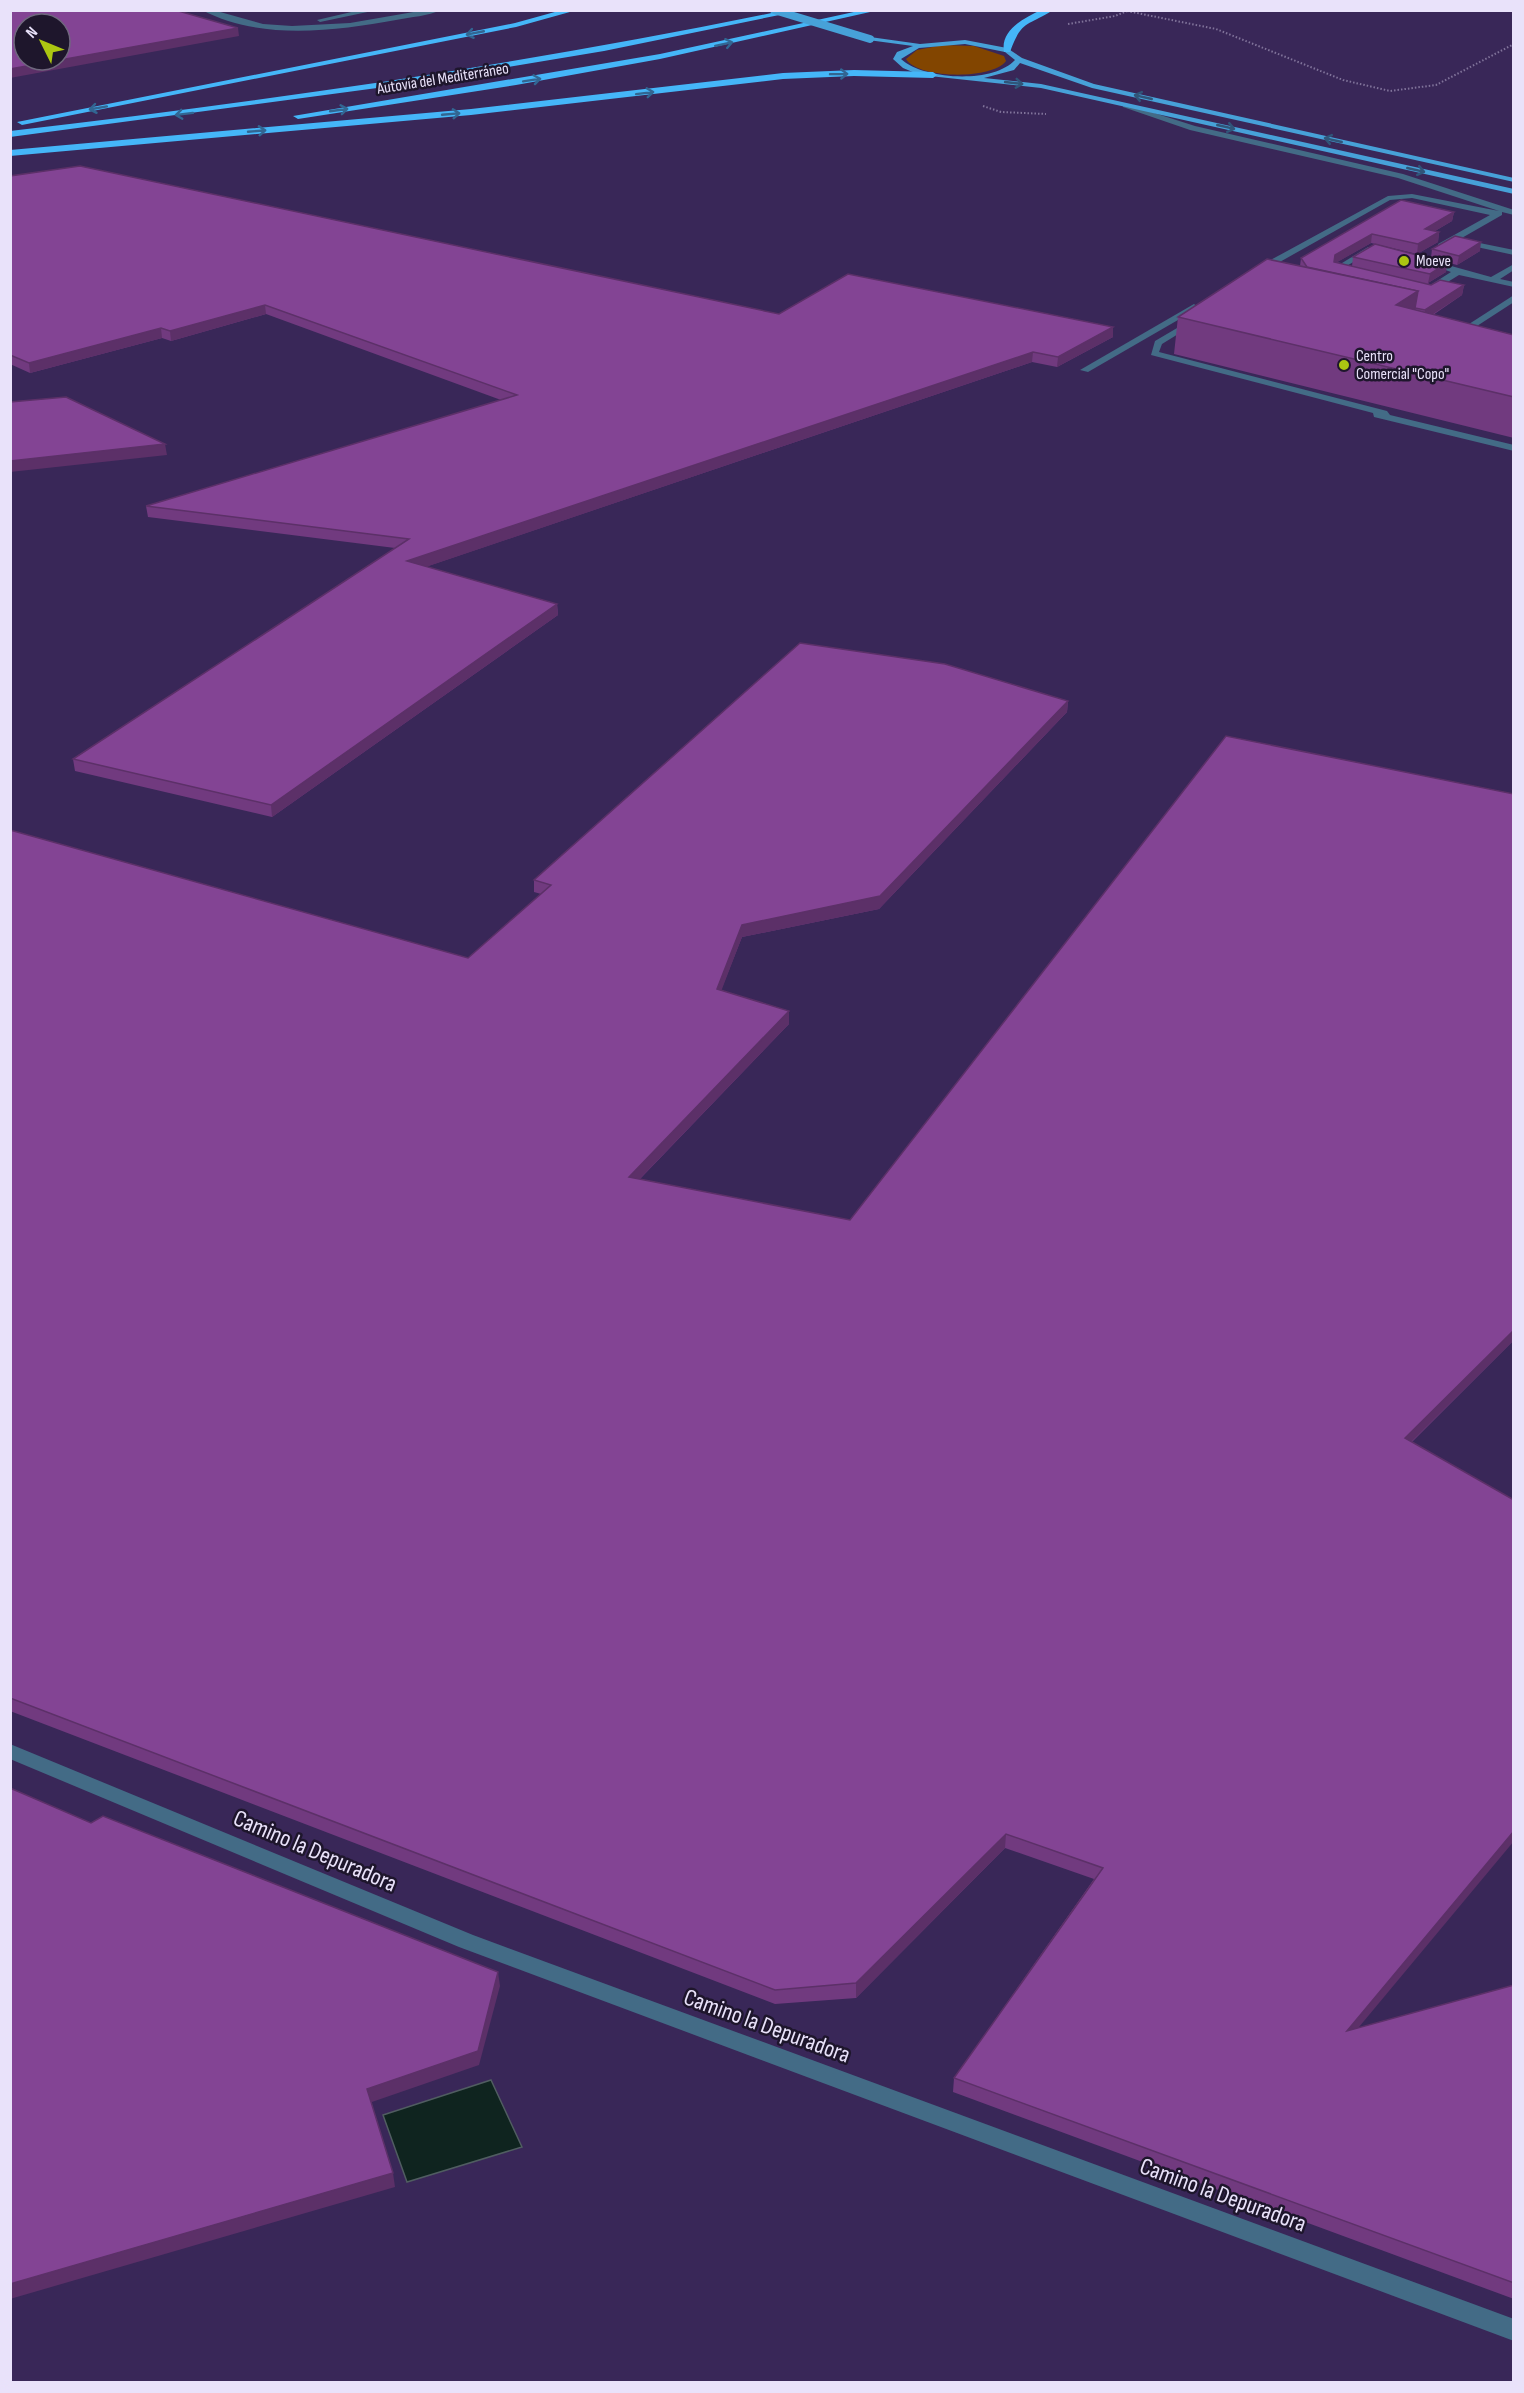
<svg xmlns="http://www.w3.org/2000/svg" width="1524" height="2393" viewBox="0 0 1524 2393" font-family="'Sofia Sans Condensed',sans-serif">
  <style>
    .green { fill: #824500 }
    .water { fill: #0f241f; stroke: #505d61; stroke-width: 1.5 }
    .lines { fill: none; stroke-linecap: round; stroke-linejoin: round }
    .path { stroke: #80739a; stroke-width: 2; stroke-dasharray: 1.5 2; stroke-linecap: butt }
    .minor { fill: #436b86; fill-rule: evenodd }
    .major { fill: #47a1d8; fill-rule: evenodd }
    .highway { fill: #45b6f8; fill-rule: evenodd }
    .major-bridge { stroke: #47a1d8; stroke-width: 8 }
    .wall { fill: #713a7f }
    .shaded-wall { fill: #5c3068 }
    .building { fill: #834494; stroke: #5c3068; stroke-width: 1.5; fill-rule: evenodd }
    .oneway { stroke: #326692 }
    .oneway2 { stroke: #305579 }
    .poi-dot { fill: #acc611; stroke: #1e162c; stroke-width: 2 }
    .labels { text-anchor: middle; dominant-baseline: central; stroke-width: 5; stroke-linejoin: round; paint-order: stroke }
    .far-street-label { font-size: 16px; fill: #e9e2fa; stroke: #1e162c }
    .far-poi-label { font-size: 16px; fill: #e9e2fa; stroke: #1e162c; text-anchor: start }
    .near-street-label { font-size: 24px; fill: #e9e2fa; stroke: #1e162c }
  </style>
  <rect width="100%" height="100%" fill="#392758"/>
  <!-- green -->
  <path class="green" d="M 943,45 L 974,46 L 1004,56 L 1006,61 C 992,80 918,79 906,59 L 917,50 Z"/>
  <!-- water -->
  <polygon class="water" points="491,2080 522,2147 407,2182 383,2115"/>
  <g class="lines">
    <!-- path -->
    <g class="path">
      <polyline points="1127,11 1216,29 1343,80 1390,91 1436,85 1514,44"/>
      <polyline points="1068,24 1115,16 1127,11"/>
      <polyline points="983,106 1001,112 1046,114"/>
    </g>
    <!-- minor -->
    <g class="minor">
      <path d="M 202,10 L 213,10 L 263,24 L 292,26 L 350,23 L 425,10 L 441,10 C 428,16 411,17 396,20 C 335,31 260,41 202,10 Z"/>
      <polygon points="360,10 377,10 320,22 317,20"/>
      <polygon points="1123,103 1195,126 1403,174 1514,210 1514,215 1502,212 1502,215 1460,239 1514,250 1514,255 1458,243 1457,240 1444,248 1438,248 1438,244 1490,215 1412,198 1390,200 1262,272 1256,272 1256,268 1388,196 1412,194 1499,211 1398,178 1190,130 1123,107"/>
      <polygon points="1368,247 1375,249 1345,267 1353,269 1353,273 1334,268"/>
      <polygon points="1426,259 1491,277 1514,264 1514,270 1500,279 1514,282 1514,287 1459,275 1433,291 1423,290 1423,286 1429,286 1451,272 1426,263"/>
      <polygon points="1514,295 1514,302 1460,337 1452,335"/>
      <polygon points="1194,304 1198,307 1197,309 1088,372 1080,370"/>
      <polygon points="1189,321 1196,323 1162,344 1159,352 1387,411 1390,415 1514,445 1514,451 1374,417 1373,413 1151,355 1155,341"/>
      <polygon points="10,1744 473,1935 1514,2319 1514,2341 459,1947 10,1759"/>
    </g>
    <!-- major -->
    <path class="major" d="M 870,37 L 920,44 L 965,40 L 1007,48 L 1022,58 L 1094,84 L 1514,178 L 1514,182 L 1092,88 L 1020,63 L 1014,70 L 984,78 L 1041,84 L 1514,189 L 1514,194 L 1041,88 L 920,75 L 903,68 L 893,59 L 897,52 L 913,46 L 868,40 ZM 965,44 L 1005,52 L 1015,60 C 993,84 924,80 901,59 L 919,48 Z"/>
    <!-- highway -->
    <g class="highway">
      <polygon points="562,10 577,10 516,27 22,125 17,122 515,23"/>
      <path d="M 786,10 L 804,10 L 604,51 L 407,84 L 10,137 L 10,131 C 271,101 529,63 786,10 Z"/>
      <polygon points="863,10 879,10 660,59 516,85 298,119 293,116 660,54"/>
      <path d="M 1041,10 L 1053,10 C 1027,27 1022,19 1010,52 L 1004,52 C 1000,30 1024,18 1041,10 Z"/>
      <polygon points="854,70 933,72 937,75 933,78 854,76 783,79 471,115 10,156 10,150 471,109 783,73"/>
    </g>
    <!-- major-bridge -->
    <polyline class="major-bridge" points="774,10 870,39"/>
  </g>
  <!-- wall -->
  <g class="wall">
    <polygon points="10,176 779,314 1113,337 1057,367 1032,362 425,567 557,604 558,615 272,817 75,771 73,759 395,548 148,517 146,506 501,400 266,314 171,341 162,338 30,373 10,364"/>
    <polygon points="1401,200 1454,212 1452,221 1435,231 1439,232 1438,242 1417,254 1371,243 1337,262 1352,266 1353,257 1447,263 1446,272 1428,283 1431,285 1464,285 1462,295 1433,315 1514,335 1514,438 1174,354 1178,317 1300,266 1301,258"/>
    <polygon points="1432,249 1480,251 1457,265 1431,258"/>
    <polygon points="1068,701 1067,712 879,909 742,937 721,990 789,1011 789,1024 640,1179 850,1220 1514,1340 1412,1442 1358,2028 1514,1985 1514,2299 953,2092 954,2078 1094,1879 1005,1848 856,1998 775,2004 10,1711 10,830 468,958 541,894 534,892 534,880"/>
  </g>
  <!-- shaded-wall -->
  <g class="shaded-wall">
    <polygon points="238,28 239,36 10,78 10,69"/>
    <polygon points="1454,212 1452,221 1423,238 1425,229"/>
    <polygon points="1439,232 1438,242 1417,254 1418,244"/>
    <polygon points="1372,234 1371,243 1334,264 1335,255"/>
    <polygon points="1481,242 1480,251 1457,265 1459,256"/>
    <polygon points="1447,263 1446,272 1428,283 1430,274"/>
    <polygon points="1464,285 1462,295 1424,320 1425,310"/>
    <polygon points="1418,291 1413,328 1396,305"/>
    <polygon points="265,305 266,314 171,341 170,331"/>
    <polygon points="1113,327 1113,337 1057,367 1058,357"/>
    <polygon points="161,328 162,338 30,373 29,363"/>
    <polygon points="1033,352 1032,362 408,573 407,561"/>
    <polygon points="165,444 167,455 10,472 10,461"/>
    <polygon points="557,604 558,615 272,817 271,805"/>
    <polygon points="1068,701 1067,712 879,909 742,937 717,1002 717,989 742,925"/>
    <polygon points="789,1011 789,1024 629,1190 629,1177"/>
    <polygon points="1514,1330 1514,1340 1402,1451 1405,1438"/>
    <polygon points="1514,1831 1514,1841 1344,2045 1347,2031"/>
    <polygon points="1006,1834 1005,1848 856,1998 856,1983"/>
    <polygon points="498,1972 500,1986 479,2065 369,2103 367,2089"/>
    <polygon points="393,2173 395,2187 10,2299 10,2284"/>
  </g>
  <!-- building -->
  <g class="building">
    <path d="M 10,10 L 175,10 L 238,28 L 10,69 ZM 24,24 L 60,24 L 60,60 L 24,60 Z"/>
    <polygon points="80,166 779,314 848,274 1113,327 1058,357 1033,352 407,561 557,604 271,805 73,759 409,539 146,506 517,395 265,305 170,331 161,328 29,363 10,355 10,176"/>
    <polygon points="1401,200 1454,212 1425,229 1439,232 1418,244 1372,234 1335,255 1334,262 1431,285 1440,280 1464,285 1425,310 1415,308 1418,291 1307,267 1301,258"/>
    <polygon points="1455,236 1481,242 1459,256 1432,249"/>
    <polygon points="1375,244 1447,263 1430,274 1353,257"/>
    <polygon points="1267,259 1418,291 1396,305 1514,335 1514,397 1178,317"/>
    <polygon points="66,397 165,444 10,461 10,402"/>
    <polygon points="800,643 945,664 1068,701 880,896 742,925 717,989 789,1011 629,1177 850,1220 1226,736 1514,794 1514,1330 1405,1438 1514,1500 1514,1831 1347,2031 1514,1985 1514,2283 954,2078 1103,1868 1006,1834 856,1983 775,1990 10,1698 10,830 468,958 551,885 534,880"/>
    <polygon points="10,1788 91,1823 103,1816 498,1972 478,2051 367,2089 393,2173 10,2284"/>
  </g>
  <!-- one-way arrows -->
  <defs><path id="oneway-shaft" d="M-6 0H5M1.5-3L5.5 0L1.5 3" fill="none" stroke-width="1.6" stroke-linecap="round" stroke-linejoin="round" transform="scale(1.5)"/></defs>
  <g class="oneway">
    <use href="#oneway-shaft" transform="translate(475 33) rotate(169)"/>
    <use href="#oneway-shaft" transform="translate(724 44) rotate(-12)"/>
    <use href="#oneway-shaft" transform="translate(839 74) rotate(-1)"/>
    <use href="#oneway-shaft" transform="translate(532 80) rotate(-9)"/>
    <use href="#oneway-shaft" transform="translate(645 93) rotate(-7)"/>
    <use href="#oneway-shaft" transform="translate(98 108) rotate(170)"/>
    <use href="#oneway-shaft" transform="translate(339 110) rotate(-8)"/>
    <use href="#oneway-shaft" transform="translate(184 114) rotate(173)"/>
    <use href="#oneway-shaft" transform="translate(451 114) rotate(-5)"/>
    <use href="#oneway-shaft" transform="translate(257 131) rotate(-5)"/>
  </g>
  <g class="oneway2">
    <use href="#oneway-shaft" transform="translate(1014 83) rotate(6)"/>
    <use href="#oneway-shaft" transform="translate(1143 97) rotate(-167)"/>
    <use href="#oneway-shaft" transform="translate(1226 127) rotate(13)"/>
    <use href="#oneway-shaft" transform="translate(1333 140) rotate(-167)"/>
    <use href="#oneway-shaft" transform="translate(1416 170) rotate(13)"/>
  </g>
  <!-- markers -->
  <g class="poi-dot">
    <circle cx="1404" cy="261" r="6"/>
    <circle cx="1344" cy="365" r="6"/>
  </g>
  <g class="labels">
    <!-- far-street labels -->
    <g class="far-street-label">
      <text transform="translate(443 79) rotate(-9)">Autovía del Mediterráneo</text>
    </g>
    <!-- far-poi labels -->
    <g class="far-poi-label">
      <text x="1416" y="261">Moeve</text>
      <text x="1356" y="356">Centro<tspan x="1356" dy="18">Comercial "Copo"</tspan></text>
    </g>
    <!-- near-street labels -->
    <g class="near-street-label">
      <text transform="translate(315 1851) rotate(23)">Camino la Depuradora</text>
      <text transform="translate(767 2026) rotate(20)">Camino la Depuradora</text>
      <text transform="translate(1223 2195) rotate(20)">Camino la Depuradora</text>
    </g>
  </g>
  <!-- border -->
  <rect width="1524" height="2393" fill="none" stroke="#e9e2fa" stroke-width="24"/>
  <!-- north arrow -->
  <g transform="translate(42 42) rotate(313)"><circle r="28" fill="#1e162c" stroke="#6f687e" stroke-width="1.5"/>
  <path d="M0-4.5L10 22L0 15L-10 22Z" fill="#acc611"/>
  <text y="-9" font-size="16" font-weight="bold" text-anchor="middle" fill="#e9e2fa">N</text>
  </g>
</svg>
